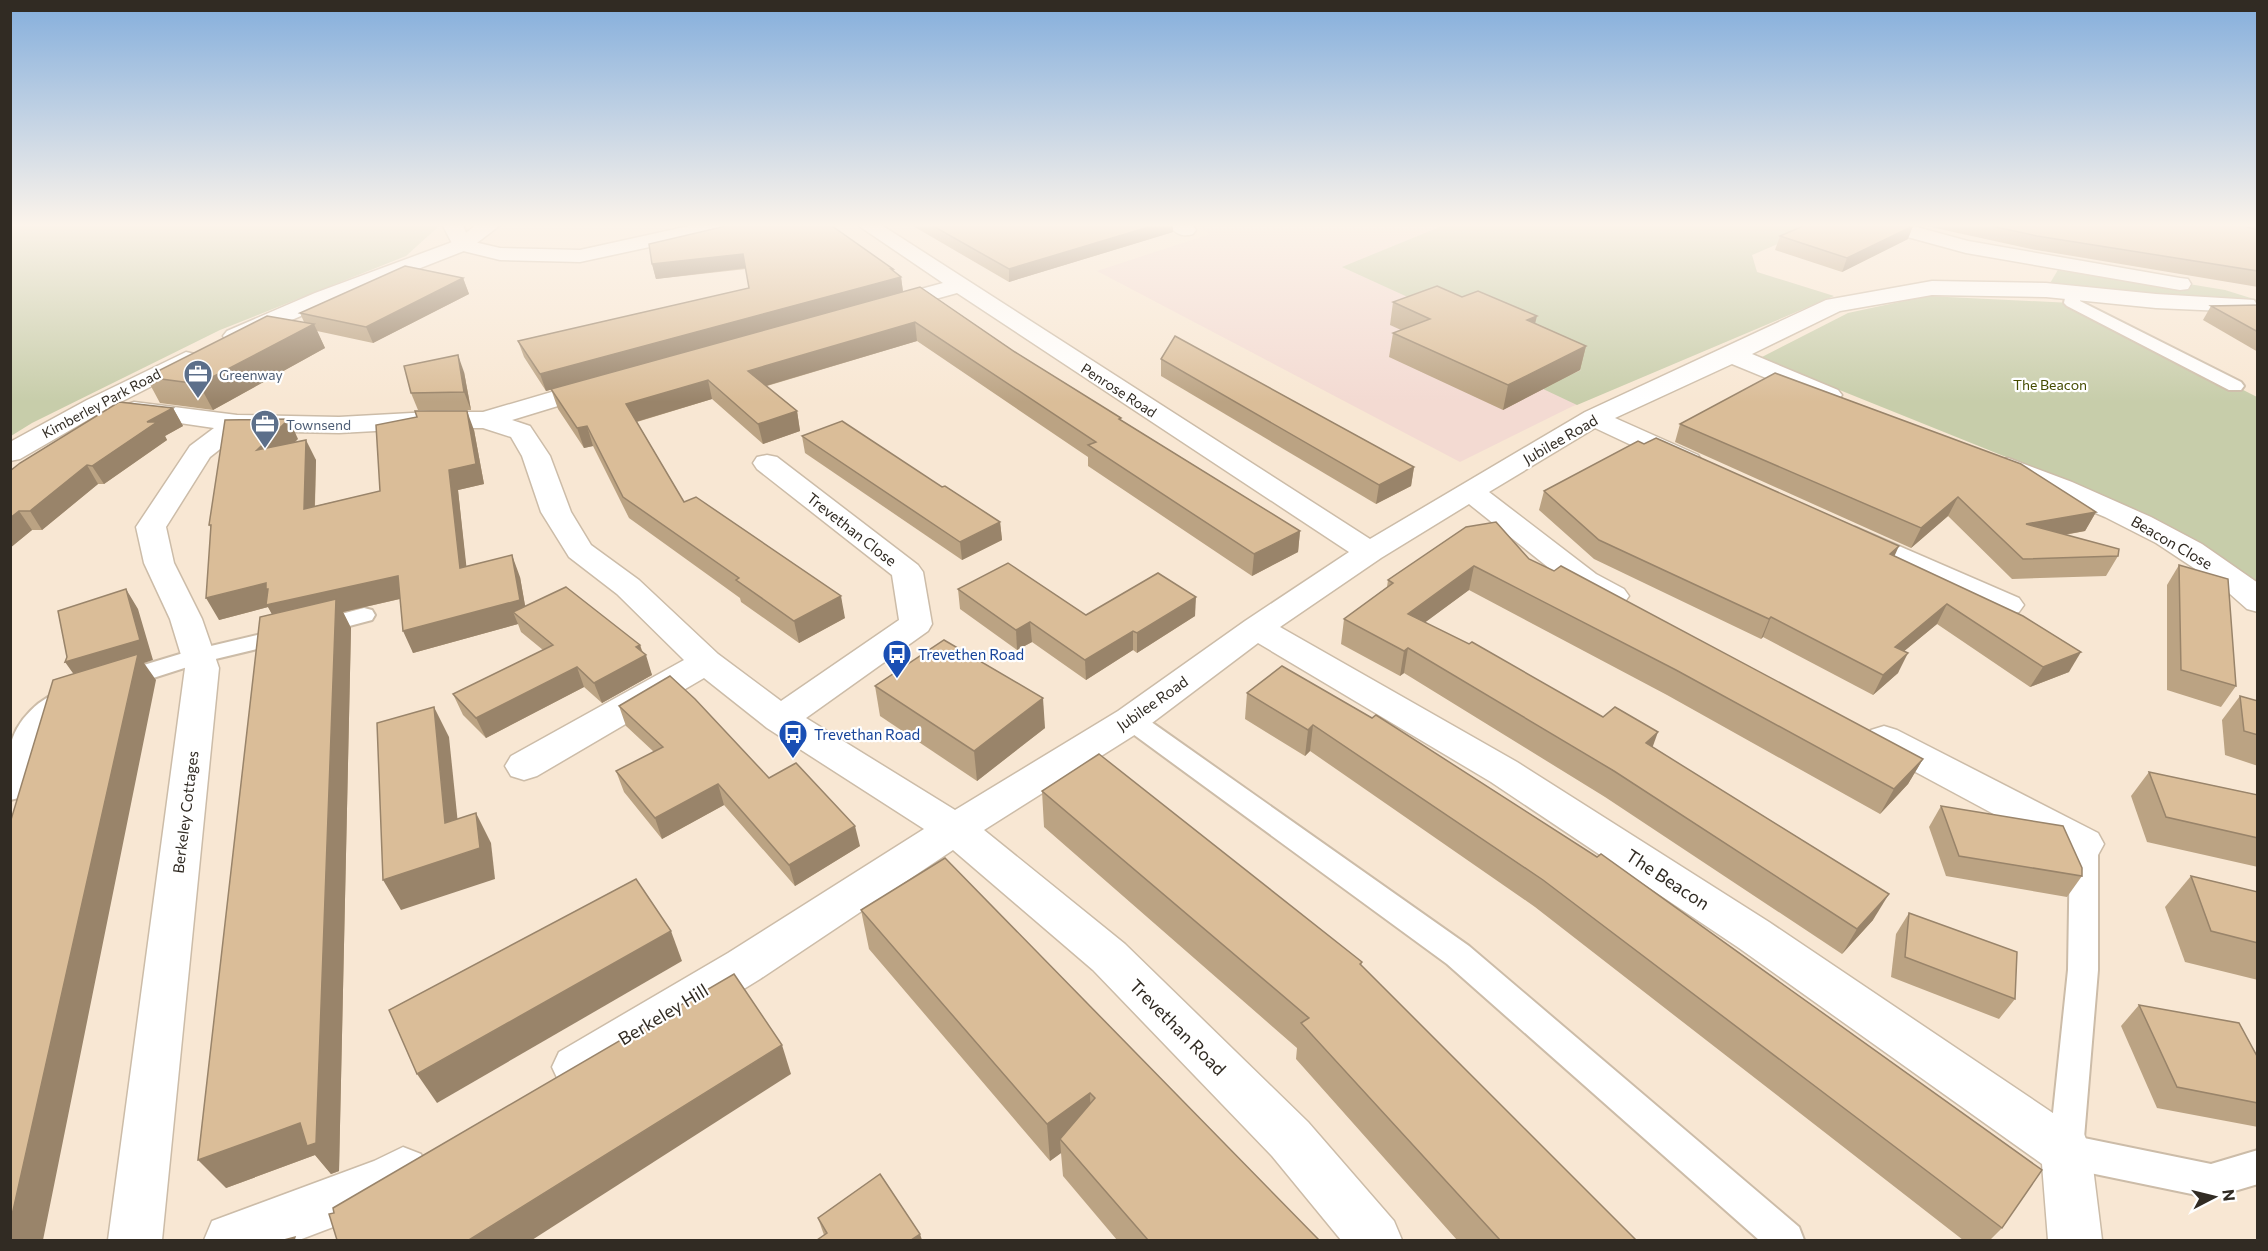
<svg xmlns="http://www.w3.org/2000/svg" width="2268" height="1251" viewBox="0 0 2268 1251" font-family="Commissioner,sans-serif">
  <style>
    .education { fill: #f3dad2 }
    .green { fill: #c7cdaa }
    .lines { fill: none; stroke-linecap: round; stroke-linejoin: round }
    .lane-casing { stroke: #ccbca8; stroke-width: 4 }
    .street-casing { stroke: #ccbca8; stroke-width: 3 }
    .secondary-casing { stroke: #ccbca8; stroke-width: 3 }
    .lane { fill: #fff; fill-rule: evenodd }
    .street { fill: #fff; fill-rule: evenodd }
    .secondary { fill: #fff; fill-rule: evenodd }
    .wall { fill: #bba383 }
    .shaded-wall { fill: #99846a }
    .building { fill: #dabd98; stroke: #99846a; stroke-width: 1.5 }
    .labels { text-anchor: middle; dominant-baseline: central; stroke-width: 4.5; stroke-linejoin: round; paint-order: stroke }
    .far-service-label { font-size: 14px; fill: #4e5e75; stroke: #fff; text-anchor: start }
    .far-park-label { font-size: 14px; fill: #444b00; stroke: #fff }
    .far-street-label { font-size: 14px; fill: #312b23; stroke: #fff }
    .street-label { font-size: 15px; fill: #312b23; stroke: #fff }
    .transit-label { font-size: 15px; fill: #164399; stroke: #fff; text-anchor: start }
    .near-street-label { font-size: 18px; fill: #312b23; stroke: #fff }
  </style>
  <rect width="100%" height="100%" fill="#f8e7d3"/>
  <!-- education -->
  <polygon class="education" points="1194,226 1818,226 1752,255 1757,272 1834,296 1571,407 1460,462 1097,271 1210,234"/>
  <!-- green -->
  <g class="green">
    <polygon points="11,226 439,226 406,256 220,330 32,423 11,436"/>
    <polygon points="1442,226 1819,226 1752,255 1757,272 1834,296 1577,405 1541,388 1581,370 1522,343 1458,320 1342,267"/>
    <polygon points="2062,263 2225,290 2257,300 2257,305 2186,303 2046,290"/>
    <polygon points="1927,296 2072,303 2257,397 2257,584 2181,533 2071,483 1760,358 1848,313"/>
  </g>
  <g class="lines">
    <!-- lane casing -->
    <g class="lane-casing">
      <g id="lane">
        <polygon points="2073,289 2080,293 2080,301 2241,382 2244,386 2241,390 2229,390 2067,306 2064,303 2066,293"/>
        <polygon points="364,608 372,610 375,615 372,620 319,634 311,632 308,627 311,622"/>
        <polygon points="287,628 295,630 298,635 295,640 203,662 122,688 114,686 110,680 114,674 190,651"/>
        <path d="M 67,689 L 76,691 L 79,697 C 72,709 54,713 44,727 C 31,749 32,776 19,798 L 10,800 C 10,784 8,765 10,748 C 15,720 41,696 67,689 Z"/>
        <polygon points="1131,712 1140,714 1469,946 1799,1227 1804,1240 1759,1240 1447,964 1122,726 1119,720 1122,714"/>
        <polygon points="2084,833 2094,837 2098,844 2098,970 2084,1138 2211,1164 2258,1150 2258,1184 2211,1198 2066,1168 2054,1163 2049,1151 2068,970 2070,844 2074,837"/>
      </g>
    </g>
    <!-- street casing -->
    <g class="street-casing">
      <g id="street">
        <polygon points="443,226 463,226 470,241 500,248 580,250 689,226 729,226 726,230 719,232 580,262 500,260 455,249"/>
        <polygon points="859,226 883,226 1370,539 1585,412 1826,300 1932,281 2046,283 2156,294 2254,300 2257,305 2254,310 2246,312 2156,308 2046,297 1932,295 1840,311 1752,354 1838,390 1842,395 1838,400 1829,403 1820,400 1732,364 1615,418 1698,455 1702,461 1698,467 1688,469 1678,467 1595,428 1489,492 1596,574 1624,589 1629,596 1624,603 1613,606 1602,603 1574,588 1469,504 1381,558 1280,627 1517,762 1769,922 2084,1134 2091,1151 2102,1240 2048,1240 2042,1164 1739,948 1491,782 1258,643 1144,729 984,830 1125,944 1308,1122 1394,1221 1402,1240 1341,1240 1272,1156 1093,970 953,850 760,979 593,1082 576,1089 559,1082 552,1067 559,1052 728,953 924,829 767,728 704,678 537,776 524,780 511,776 505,766 511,756 684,660 617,594 569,557 541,512 522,456 511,437 483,428 430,428 339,433 243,431 210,457 166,527 174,563 202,619 219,668 162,1240 108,1240 185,668 170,619 144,563 136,527 190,446 214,428 125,415 121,410 125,405 134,402 237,415 339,417 430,412 483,412 589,381 598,378 607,381 611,386 607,391 512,420 530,426 550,456 571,512 591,545 639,580 718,654 781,701 899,620 892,575 757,469 753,463 757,457 767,455 777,457 918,565 923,572 932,624 928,631 806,718 955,810 1118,711 1245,621 1349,552 957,293 885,313 877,311 874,306 877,301 943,283"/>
        <path d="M 1170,226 L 1193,226 L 1196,230 L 1193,234 C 1184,237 1176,235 1170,226 Z"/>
        <polygon points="1879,226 1913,226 1968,241 2180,278 2188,279 2191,284 2188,289 2180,290 1966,253 1882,230"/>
        <polygon points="2008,458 2072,482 2151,517 2202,544 2258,583 2258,612 2247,609 2221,586 2156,543 2105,517 1998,472 1994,466 1998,460"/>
        <polygon points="1855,527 2019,598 2024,605 2019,612 2008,615 1997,612 1844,542 1840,536 1844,530"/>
        <polygon points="1884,726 1897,730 2098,833 2104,844 2098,855 2084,859 2070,855 1871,748 1866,739 1871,730"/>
        <polygon points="403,1147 421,1154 429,1172 421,1190 407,1199 299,1240 204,1240 212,1221 374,1161"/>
      </g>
    </g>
    <!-- secondary casing -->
    <g class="secondary-casing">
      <g id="secondary">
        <polygon points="475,226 499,226 469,249 331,303 243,341 235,343 227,341 223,336 227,331 315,293 455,241"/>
        <polygon points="186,352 195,354 198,359 195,364 105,410 20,459 10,461 10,442 87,400"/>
      </g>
    </g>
    <!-- lane -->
    <use href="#lane" class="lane"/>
    <!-- street -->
    <use href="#street" class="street"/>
    <!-- secondary -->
    <use href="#secondary" class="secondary"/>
  </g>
  <!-- wall -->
  <g class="wall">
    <polygon points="722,226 832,226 893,269 893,271 901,277 903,292 546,391 524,357 518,341 749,288 746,269 656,279 652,264 722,227"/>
    <polygon points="913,226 1173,226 1173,232 1009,282"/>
    <polygon points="1926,226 2244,226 2258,230 2258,287 2031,249"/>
    <polygon points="2248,226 2258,226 2258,229"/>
    <polygon points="1780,236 1908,239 1842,272 1775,250"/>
    <polygon points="463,278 469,294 373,343 317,331 325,348 213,410 160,403 146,377 304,322 300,313"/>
    <polygon points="920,287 1015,352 1121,420 1300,531 1298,552 1252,576 1088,466 1088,457 917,341 767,386 797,411 800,431 763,444 712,399 637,422 684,502 845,618 799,643 741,602 740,598 629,518 593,446 584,448 558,409 551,389"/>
    <polygon points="1462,297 1535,323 1586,346 1580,370 1503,410 1389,357 1393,333 1401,330 1390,325 1393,302"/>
    <polygon points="2258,305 2258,352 2203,320 2211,306"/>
    <polygon points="1161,359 1414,467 1411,486 1376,504 1161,376"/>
    <polygon points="464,372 471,410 418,410 411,393"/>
    <polygon points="173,408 183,426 165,436 167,440 104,484 98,484 42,530 32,530 10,548 10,471"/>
    <polygon points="1680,424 2096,512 2085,531 2065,535 2118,556 2106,576 2012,579 1948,516 1911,548 1675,442"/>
    <polygon points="474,430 484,484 458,490 466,567 520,577 525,606 640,645 652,675 602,703 584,687 486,738 463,715 453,694 543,650 521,632 518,624 413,653 400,599 343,612 351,628 339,1171 331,1174 315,1155 226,1188 272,614 268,607 219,620 211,528 209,525 298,439 295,442 316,460 315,506 380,491"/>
    <polygon points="802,436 1000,522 1002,540 962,560 805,453"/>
    <polygon points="1544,491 1895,556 2069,672 2030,687 1937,624 1904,651 1898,673 1873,695 1763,637 1761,639 1594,559 1539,510"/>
    <polygon points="1466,527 1923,759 1908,784 1880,814 1667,695 1469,590 1425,622 1653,747 1873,920 1842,954 1605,797 1404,673 1400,676 1341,644 1344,619 1387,587 1388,580"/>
    <polygon points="2179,565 2236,686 2221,707 2167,690 2167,585"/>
    <polygon points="958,589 1086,615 1195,616 1137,653 1133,650 1086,680 1032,642 1017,650 960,609"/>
    <polygon points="1282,666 2002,1228 1990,1240 1963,1240 1535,907 1310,751 1305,756 1245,719 1247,693"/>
    <polygon points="875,686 1045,728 977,781 880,716"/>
    <polygon points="2240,696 2258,701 2258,766 2225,755 2222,720"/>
    <polygon points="619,706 769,778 860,846 795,886 724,805 662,839 624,792 616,771 654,752 626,726"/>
    <polygon points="2149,772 2258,795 2258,867 2147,842 2131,796"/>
    <polygon points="1042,791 1362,962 1361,966 1636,1240 1457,1240 1296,1059 1297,1048 1044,827"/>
    <polygon points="1941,806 2082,876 2067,897 1946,876 1929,827"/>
    <polygon points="2191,876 2258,892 2258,980 2185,962 2165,907"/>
    <polygon points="861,910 1319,1240 1117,1240 1063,1176 1061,1153 1050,1161 869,949"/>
    <polygon points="1909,913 2015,999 1999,1019 1891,977 1896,934"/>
    <polygon points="2139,1005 2258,1058 2258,1127 2157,1108 2121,1026"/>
    <polygon points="818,1218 922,1240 824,1235"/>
  </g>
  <!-- shaded-wall -->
  <g class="shaded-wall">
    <polygon points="1152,226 1173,226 1173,232 1009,282 1009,269"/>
    <polygon points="1913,226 1908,239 1842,272 1847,258"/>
    <polygon points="743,254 746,268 656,279 652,264"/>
    <polygon points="891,269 893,269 894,278 901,277 903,292 546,391 540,374"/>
    <polygon points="463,278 469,294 373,343 366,327"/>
    <polygon points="1537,316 1531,340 1527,320"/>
    <polygon points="915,322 917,341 752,390 748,371"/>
    <polygon points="314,324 325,348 213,410 199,384"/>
    <polygon points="1586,346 1580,370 1503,410 1508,385"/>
    <polygon points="458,355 464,372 471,410 464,392"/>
    <polygon points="708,380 712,399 632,423 626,404"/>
    <polygon points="173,408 183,426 165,436 167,440 104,484 92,466 147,422"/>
    <polygon points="467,411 474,430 484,484 458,490 469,590 460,568 449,470"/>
    <polygon points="797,411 800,431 763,444 758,424"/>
    <polygon points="289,419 298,439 267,470 257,450"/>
    <polygon points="587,426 593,446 584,448 577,428"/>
    <polygon points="306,440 316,460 314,530 304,509"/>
    <polygon points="87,465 98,484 42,530 30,511"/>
    <polygon points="1414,467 1411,486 1376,504 1379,485"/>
    <polygon points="1958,497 1948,516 1911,548 1921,528"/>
    <polygon points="19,511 32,530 10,548 10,518"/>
    <polygon points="2096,512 2085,531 2016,543 2026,524"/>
    <polygon points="1000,522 1002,540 962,560 960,542"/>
    <polygon points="1300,531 1298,552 1252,576 1254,554"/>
    <polygon points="1899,546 1890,566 1890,554"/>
    <polygon points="512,555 520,577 528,622 513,612 518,624 413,653 403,631"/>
    <polygon points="1474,566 1469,590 1404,638 1408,614"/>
    <polygon points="398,576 408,597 343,612 351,628 339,1171 331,1174 315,1155 226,1188 198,1160 279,627 268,607 219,620 206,598 266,583"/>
    <polygon points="126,589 138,609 153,660 144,663 156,680 43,1240 10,1240 10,1224 80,683 65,662"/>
    <polygon points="841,596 845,618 799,643 794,621"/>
    <polygon points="1196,597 1195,616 1137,653 1137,633"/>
    <polygon points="1947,604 1937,624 1885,667 1895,647"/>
    <polygon points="1771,617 1763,637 1761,639 1769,619"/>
    <polygon points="1030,622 1032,642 1017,650 1016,630"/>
    <polygon points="1133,631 1133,650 1086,680 1085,660"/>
    <polygon points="640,645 643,656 646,655 652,675 602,703 594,683 636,647"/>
    <polygon points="1408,648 1404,673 1400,676 1404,651"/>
    <polygon points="2081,652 2069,672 2030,687 2043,667"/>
    <polygon points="1908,653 1898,673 1873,695 1883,675"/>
    <polygon points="577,667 584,687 486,738 476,718"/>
    <polygon points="1043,698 1045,728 977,781 974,751"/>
    <polygon points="434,707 449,737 461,853 445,823"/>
    <polygon points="1313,725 1310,751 1305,756 1308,730"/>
    <polygon points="1658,732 1649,757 1646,743"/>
    <polygon points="1923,759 1908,784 1880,814 1894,789"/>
    <polygon points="718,784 724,805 662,839 655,818"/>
    <polygon points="476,813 491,843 495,879 401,910 383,880"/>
    <polygon points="855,826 860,846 795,886 789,865"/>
    <polygon points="1889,894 1873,920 1842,954 1857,929"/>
    <polygon points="671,931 682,961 437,1103 417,1074"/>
    <polygon points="782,1045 791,1074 532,1240 469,1240"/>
    <polygon points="1090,1093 1091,1130 1060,1139 1061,1153 1050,1161 1047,1124"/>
    <polygon points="920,1234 922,1240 911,1240"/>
  </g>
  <!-- building -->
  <g class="building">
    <polygon points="726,226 832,226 893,269 891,269 901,277 540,374 518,341 749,288 743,254 652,264 649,244"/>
    <polygon points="933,226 1152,226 1009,269"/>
    <polygon points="1803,226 1913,226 1847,258 1780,236"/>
    <polygon points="1991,226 2244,226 2258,230 2258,271 2037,236"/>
    <polygon points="405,266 463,278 366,327 300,313"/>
    <polygon points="1437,286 1462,297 1478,291 1537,316 1527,320 1586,346 1508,385 1393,333 1430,319 1393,302"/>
    <polygon points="920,287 1015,352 1121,418 1119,419 1300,531 1254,554 1088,445 1096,442 915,322 748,371 797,411 758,424 708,380 626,404 684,502 696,497 841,596 794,621 736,580 739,578 623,497 587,426 577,428 551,389"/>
    <polygon points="2258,305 2258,332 2211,306"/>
    <polygon points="267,316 314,324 199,384 146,377"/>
    <polygon points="1175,336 1414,467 1379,485 1161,359"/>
    <polygon points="458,355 464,392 411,393 404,366"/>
    <polygon points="1775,373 2021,464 2096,512 2026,524 2119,549 2118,556 2023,559 1958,497 1921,528 1680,424"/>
    <polygon points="119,402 173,408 147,422 157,422 92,466 87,465 30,511 19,511 10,518 10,471 20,463"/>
    <polygon points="415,411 467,411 476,464 449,470 460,568 512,555 520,600 403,631 398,576 266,605 268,589 266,589 266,583 206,598 211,525 209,525 225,420 289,419 257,450 306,440 304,509 380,491 376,425 417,417"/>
    <polygon points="842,421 942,487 945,486 1000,522 960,542 802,436"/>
    <polygon points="1656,438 1899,546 1890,554 2023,616 2081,652 2043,667 1947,604 1895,647 1908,653 1883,675 1771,617 1769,619 1599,540 1544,491 1638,441 1644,444"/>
    <polygon points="1496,522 1529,559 1554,571 1561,566 1923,759 1894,789 1676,670 1474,566 1408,614 1469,644 1472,642 1603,717 1615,707 1658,732 1646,743 1889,894 1857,929 1614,771 1408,648 1404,651 1344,619 1393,583 1388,580 1466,527"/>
    <polygon points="1008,563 1086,615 1158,573 1196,597 1137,633 1133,631 1085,660 1030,622 1016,630 958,589"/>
    <polygon points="2179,565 2228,579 2236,686 2181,670"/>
    <polygon points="566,587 640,645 636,647 646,655 594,683 577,667 476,718 453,694 553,645 513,612"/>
    <polygon points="126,589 140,640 65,662 67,657 58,611"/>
    <polygon points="336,599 316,1143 307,1146 300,1123 198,1160 260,617"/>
    <polygon points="944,640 1043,698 974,751 875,686"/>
    <polygon points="138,654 10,1224 10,823 53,680"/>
    <polygon points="1282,666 1372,718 1376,715 1597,857 1601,854 2042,1170 2002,1228 1543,880 1313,725 1308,730 1247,693"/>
    <polygon points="670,676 695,699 769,778 796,763 855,826 789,865 718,784 655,818 616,771 663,747 619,706"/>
    <polygon points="2240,696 2258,701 2258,735 2244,731"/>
    <polygon points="434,707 445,823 476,813 480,848 383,880 377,723"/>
    <polygon points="1099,754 1362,962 1360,964 1636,1240 1500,1240 1301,1023 1309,1018 1042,791"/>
    <polygon points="2149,772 2258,795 2258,838 2166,817"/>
    <polygon points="1941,806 2063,826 2082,868 2082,876 1959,856"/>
    <polygon points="945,858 1319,1240 1148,1240 1060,1139 1095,1098 1090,1093 1047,1124 861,910"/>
    <polygon points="2191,876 2258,892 2258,943 2211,931"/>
    <polygon points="636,879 671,931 417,1074 389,1010"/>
    <polygon points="1909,913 2017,952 2015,999 1905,957"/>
    <polygon points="734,974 782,1045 469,1240 337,1240 329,1214 334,1213 333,1208"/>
    <polygon points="2139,1005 2239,1023 2258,1058 2258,1103 2177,1087"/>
    <polygon points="880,1174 920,1234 911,1240 817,1240 827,1233 818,1218"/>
    <polygon points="295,1237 294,1240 284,1240"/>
  </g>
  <!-- sky -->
  <linearGradient id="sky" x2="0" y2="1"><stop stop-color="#84aedc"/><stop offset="0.56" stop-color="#fcf4eb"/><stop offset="1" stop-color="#fcf4eb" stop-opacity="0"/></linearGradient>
  <rect width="2268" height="402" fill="url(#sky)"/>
  <!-- icons -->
  <defs>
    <g id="office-pin" transform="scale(1.5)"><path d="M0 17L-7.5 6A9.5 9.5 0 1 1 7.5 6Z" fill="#5c6f8a" stroke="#fff"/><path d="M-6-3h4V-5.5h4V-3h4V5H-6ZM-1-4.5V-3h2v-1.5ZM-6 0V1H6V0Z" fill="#fff"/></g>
    <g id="bus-pin" transform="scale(1.5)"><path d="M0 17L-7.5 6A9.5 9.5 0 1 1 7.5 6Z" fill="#1a4fb4" stroke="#fff"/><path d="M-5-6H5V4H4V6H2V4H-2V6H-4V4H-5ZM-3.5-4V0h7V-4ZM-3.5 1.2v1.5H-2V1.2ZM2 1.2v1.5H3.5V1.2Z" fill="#fff"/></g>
  </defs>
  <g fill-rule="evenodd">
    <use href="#office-pin" x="198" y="374"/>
    <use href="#office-pin" x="265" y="424"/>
    <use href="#bus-pin" x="897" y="654"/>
    <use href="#bus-pin" x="793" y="734"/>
  </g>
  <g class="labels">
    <!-- far-service labels -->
    <g class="far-service-label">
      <text x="219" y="374">Greenway</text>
      <text x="286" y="424">Townsend</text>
    </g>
    <!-- far-park labels -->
    <g class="far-park-label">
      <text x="2050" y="384">The Beacon</text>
    </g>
    <!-- far-street labels -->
    <g class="far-street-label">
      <text transform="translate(1119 390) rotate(33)">Penrose Road</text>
      <text transform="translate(101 403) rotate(-28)">Kimberley Park Road</text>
    </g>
    <!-- street labels -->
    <g class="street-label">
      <text transform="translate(1560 439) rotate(-30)">Jubilee Road</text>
      <text transform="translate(852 529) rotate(38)">Trevethan Close</text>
      <text transform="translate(2172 542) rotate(30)">Beacon Close</text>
      <text transform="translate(1152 703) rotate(-35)">Jubilee Road</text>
      <text transform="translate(185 812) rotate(-83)">Berkeley Cottages</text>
    </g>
    <!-- transit labels -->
    <g class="transit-label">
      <text x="918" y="654">Trevethen Road</text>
      <text x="814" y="734">Trevethan Road</text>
    </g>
    <!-- near-street labels -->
    <g class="near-street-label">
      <text transform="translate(1668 879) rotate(33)">The Beacon</text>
      <text transform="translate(663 1014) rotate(-31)">Berkeley Hill</text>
      <text transform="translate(1178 1027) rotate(45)">Trevethan Road</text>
    </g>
  </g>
  <!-- border -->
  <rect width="2268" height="1251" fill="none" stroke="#312b23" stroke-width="24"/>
  <!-- north arrow -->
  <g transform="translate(2214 1197) rotate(83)" stroke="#ffffff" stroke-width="4.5" paint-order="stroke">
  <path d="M0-4.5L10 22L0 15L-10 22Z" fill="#312b23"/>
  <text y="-9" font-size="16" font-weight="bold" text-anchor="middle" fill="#312b23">N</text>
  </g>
</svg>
